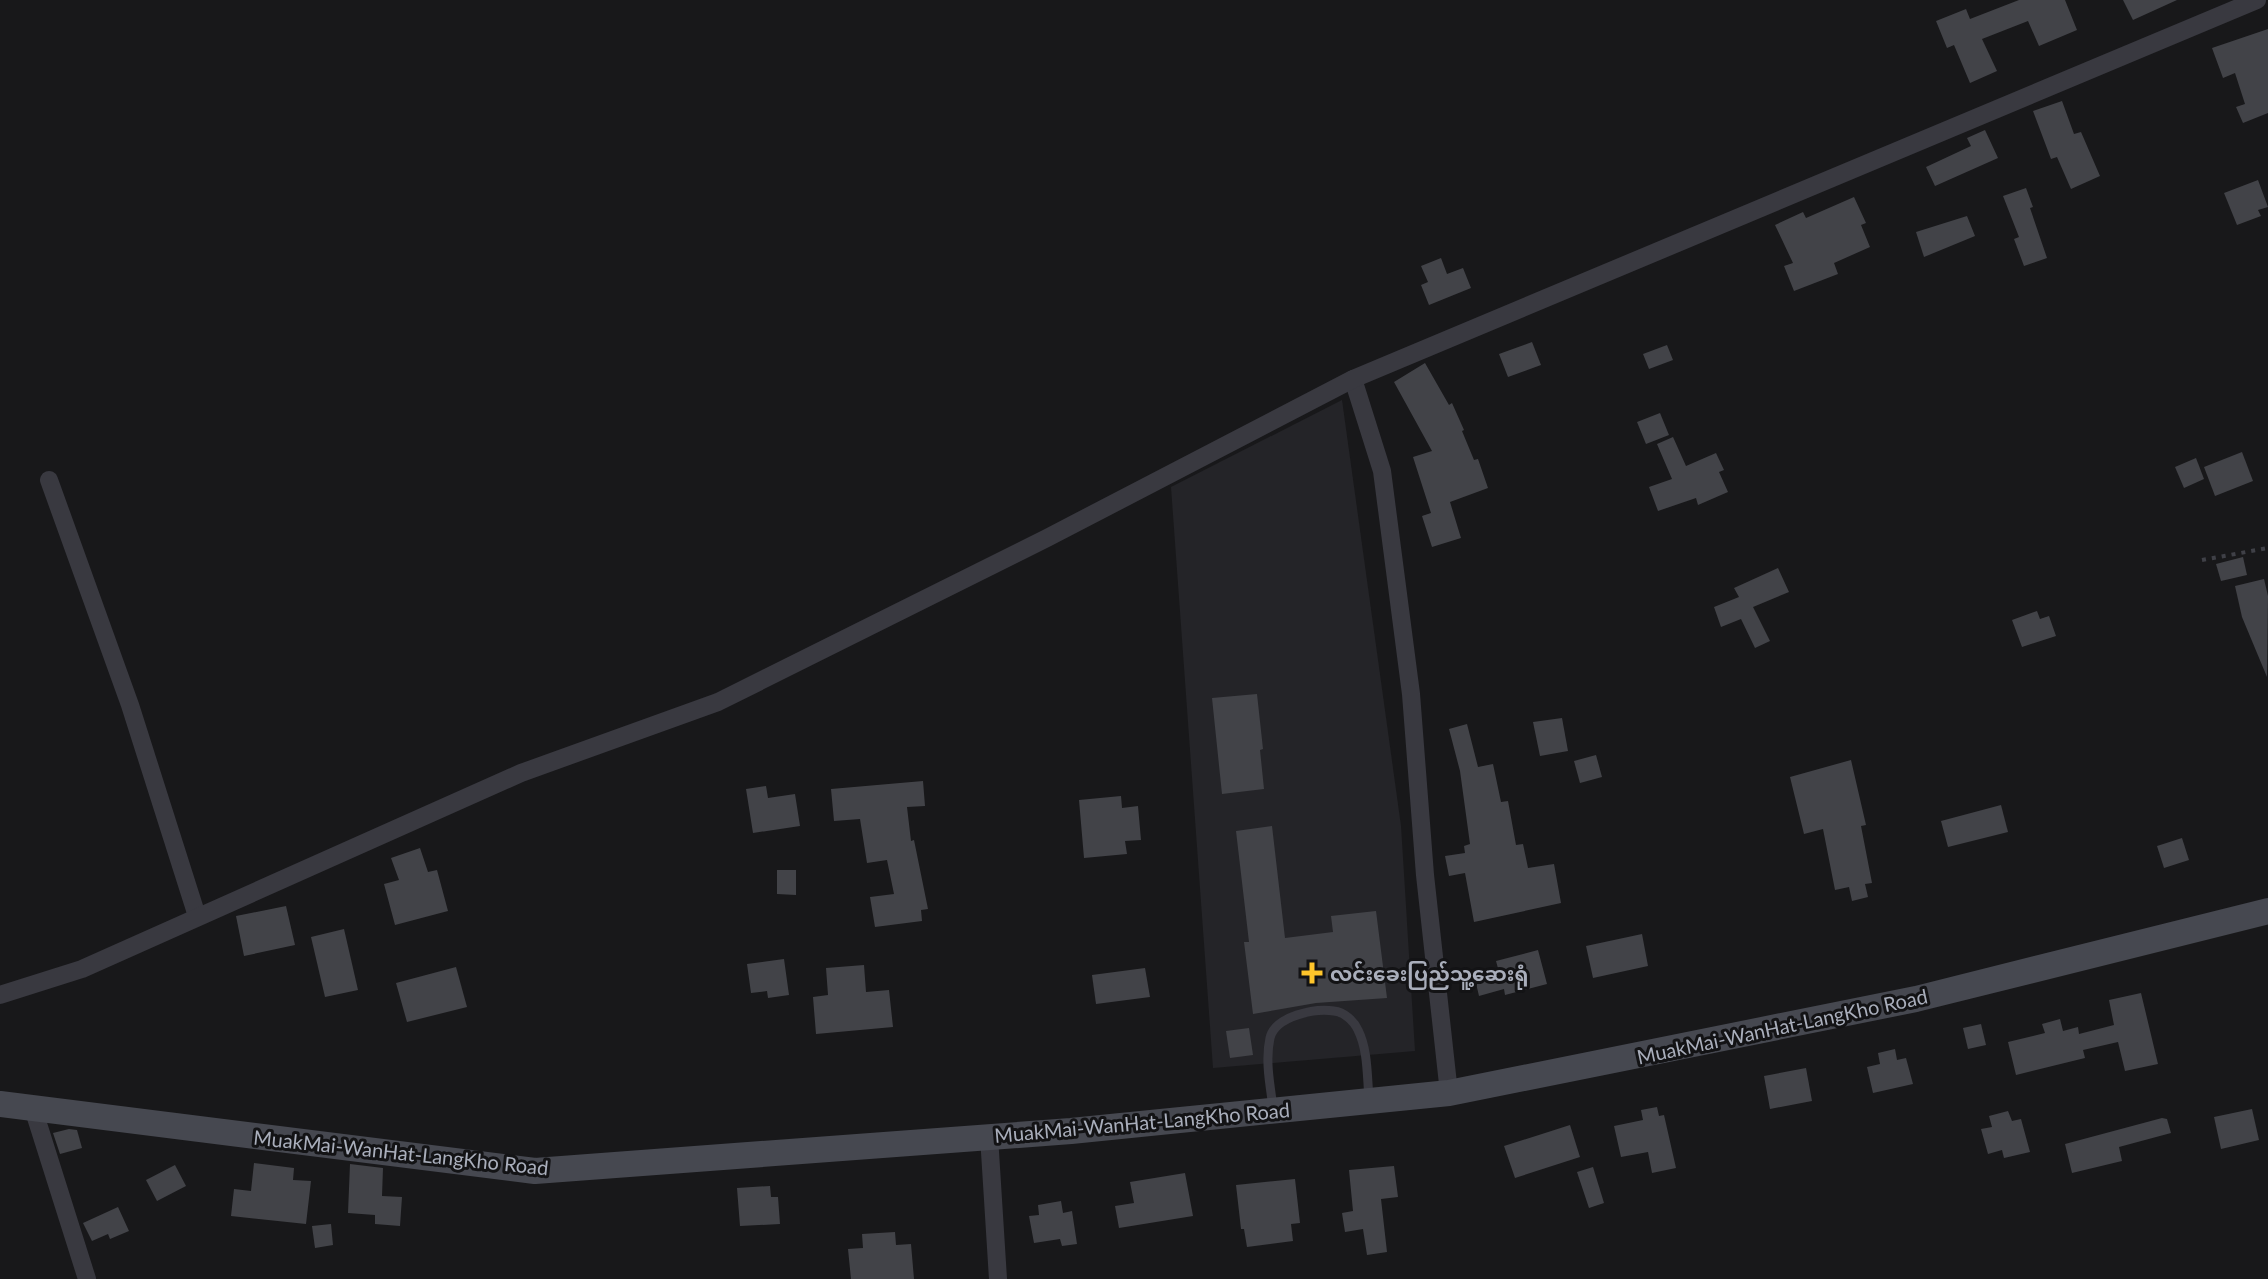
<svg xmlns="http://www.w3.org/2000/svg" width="2268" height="1279" viewBox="0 0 2268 1279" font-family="Lato,'Noto Sans Myanmar',sans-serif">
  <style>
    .built { fill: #242428 }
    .building { fill: #424348 }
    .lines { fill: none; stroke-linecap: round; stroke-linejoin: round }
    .path { stroke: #3f4047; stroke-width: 4; stroke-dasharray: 4 6; stroke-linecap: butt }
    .service { stroke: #393940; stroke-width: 9 }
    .minor { stroke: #393940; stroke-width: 18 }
    .secondary { stroke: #464850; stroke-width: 26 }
    .poi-dot { fill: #ffc52b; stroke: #131315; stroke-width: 3 }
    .labels { text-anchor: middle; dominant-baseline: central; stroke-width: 6; stroke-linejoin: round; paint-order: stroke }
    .poi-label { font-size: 20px; font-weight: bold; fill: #a9aebb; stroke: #131315; text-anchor: start }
    .street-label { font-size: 20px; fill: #a9aebb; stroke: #131315 }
  </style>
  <rect width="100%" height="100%" fill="#18181a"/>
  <!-- built -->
  <polygon class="built" points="1342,400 1401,826 1415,1051 1213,1068 1171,487"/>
  <!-- building -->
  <g class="building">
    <polygon points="2019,0 2065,0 2077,30 2039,46 2028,21 1982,39 1997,71 1970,83 1954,45 1947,48 1936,21 1966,9 1970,19"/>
    <polygon points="2123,0 2177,0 2133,20"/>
    <polygon points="2268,29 2268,113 2243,123 2236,107 2245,104 2235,73 2223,78 2212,48"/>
    <polygon points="2062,101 2074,134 2081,132 2100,176 2071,189 2057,157 2051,159 2033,111"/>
    <polygon points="1985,130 1998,158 1935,186 1926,167 1971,146 1967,138"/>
    <polygon points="2258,180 2268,207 2258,210 2261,216 2237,225 2224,193"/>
    <polygon points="2026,188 2033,207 2030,208 2047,258 2024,266 2014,239 2019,237 2003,196"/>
    <polygon points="1854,197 1866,223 1861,225 1870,247 1834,263 1838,274 1794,291 1784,266 1793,263 1775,225 1803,212 1806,218"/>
    <polygon points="1967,216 1975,236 1924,257 1916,232"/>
    <polygon points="1441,258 1447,274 1463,268 1471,288 1429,305 1421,285 1428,282 1421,266"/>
    <polygon points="1532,342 1541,365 1508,377 1499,354"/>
    <polygon points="1667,345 1673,360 1649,369 1643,354"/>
    <polygon points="1425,363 1449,405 1452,403 1464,430 1462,431 1474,460 1478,459 1488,488 1450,502 1461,538 1432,547 1422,516 1431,513 1413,457 1432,451 1394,382"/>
    <polygon points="1660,413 1669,435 1646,444 1637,422"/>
    <polygon points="1673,437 1686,466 1716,453 1724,470 1719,472 1728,492 1698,505 1696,498 1658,511 1649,487 1672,479 1657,444"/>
    <polygon points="2242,452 2253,481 2215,496 2204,467"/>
    <polygon points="2196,458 2204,479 2184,488 2175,467"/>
    <polygon points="2243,557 2247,575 2221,581 2216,564"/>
    <polygon points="1778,568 1789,592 1753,607 1770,641 1755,648 1741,619 1721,627 1714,607 1739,597 1734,588"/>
    <polygon points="2264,579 2268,596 2267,677 2242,617 2235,586"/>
    <polygon points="2037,611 2040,619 2049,616 2056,636 2022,647 2012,620"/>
    <polygon points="1257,694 1263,749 1260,750 1264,789 1222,794 1212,698"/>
    <polygon points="1562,718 1568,751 1540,756 1533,722"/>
    <polygon points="1467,724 1478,767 1493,764 1501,802 1508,801 1516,845 1523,844 1528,868 1554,864 1561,903 1474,922 1465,873 1449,876 1445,856 1465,853 1464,846 1470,844 1460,771 1449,729"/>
    <polygon points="1596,755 1602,777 1580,783 1574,761"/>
    <polygon points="1851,760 1866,825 1861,826 1872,883 1865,884 1868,897 1852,901 1849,887 1835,890 1823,829 1804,834 1790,777"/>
    <polygon points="923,781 925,806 907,807 911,841 914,840 928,909 921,910 922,921 875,927 870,897 894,894 887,860 867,863 860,819 834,821 831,789"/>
    <polygon points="766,786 768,798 795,794 800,826 753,833 746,789"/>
    <polygon points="1121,796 1122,808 1138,806 1141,840 1125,841 1127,854 1084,858 1079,800"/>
    <polygon points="2001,805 2008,832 1948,847 1941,821"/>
    <polygon points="1272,826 1285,938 1333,932 1331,916 1376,911 1387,998 1316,1003 1253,1014 1244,942 1249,942 1236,831"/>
    <polygon points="2182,838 2189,860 2164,868 2157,846"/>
    <polygon points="420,848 428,872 437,870 448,911 395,925 384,884 399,880 391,858"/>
    <polygon points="777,870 796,870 796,895 777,894"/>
    <polygon points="286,906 295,945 244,956 236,916"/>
    <polygon points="344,929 358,990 325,997 311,937"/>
    <polygon points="1642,934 1648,966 1593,978 1586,946"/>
    <polygon points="1538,950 1547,984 1505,995 1504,989 1479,996 1475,979 1499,972 1496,961"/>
    <polygon points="784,959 789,995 768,998 767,991 751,993 747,964"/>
    <polygon points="864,965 866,992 889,990 893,1027 816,1034 813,997 828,995 826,968"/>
    <polygon points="456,967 467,1007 407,1022 396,983"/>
    <polygon points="1145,968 1150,997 1096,1004 1092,975"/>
    <polygon points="2141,993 2158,1064 2125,1071 2118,1042 2083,1050 2085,1058 2016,1075 2008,1042 2045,1033 2042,1024 2060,1019 2063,1031 2078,1027 2079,1034 2114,1025 2109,1000"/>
    <polygon points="1981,1024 1986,1045 1968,1049 1963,1028"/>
    <polygon points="1249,1028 1253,1055 1230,1058 1226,1031"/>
    <polygon points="1895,1049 1897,1060 1906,1058 1913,1084 1873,1093 1867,1067 1880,1064 1878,1053"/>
    <polygon points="1806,1068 1812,1101 1770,1109 1764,1076"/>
    <polygon points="1657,1107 1659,1116 1664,1115 1676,1168 1652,1173 1648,1152 1621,1157 1614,1126 1643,1120 1641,1110"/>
    <polygon points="2252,1109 2259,1140 2221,1149 2214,1117"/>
    <polygon points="2008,1111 2012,1121 2021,1119 2030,1152 2004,1158 2002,1150 1988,1154 1981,1129 1992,1127 1989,1116"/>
    <polygon points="2162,1118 2167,1119 2171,1133 2119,1147 2122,1161 2072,1173 2065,1144"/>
    <polygon points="1570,1125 1580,1157 1515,1178 1504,1146"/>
    <polygon points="69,1129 77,1130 82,1148 60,1154 53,1133"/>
    <polygon points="254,1163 294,1168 293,1180 311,1181 306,1224 231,1216 234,1189 251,1191"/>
    <polygon points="350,1164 383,1168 382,1196 402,1197 400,1226 375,1224 375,1215 348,1213"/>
    <polygon points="175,1165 186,1186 157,1201 146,1180"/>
    <polygon points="1394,1166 1398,1197 1381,1199 1387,1252 1367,1255 1363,1229 1345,1232 1342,1213 1353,1211 1349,1170"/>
    <polygon points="1593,1167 1604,1203 1589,1208 1577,1172"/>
    <polygon points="1185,1173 1193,1216 1119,1228 1115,1206 1134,1203 1130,1182"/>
    <polygon points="1295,1179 1300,1223 1291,1224 1293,1241 1247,1247 1244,1229 1241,1229 1236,1185"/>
    <polygon points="770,1186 771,1197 778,1197 780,1224 740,1226 737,1188"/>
    <polygon points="1061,1201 1063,1213 1072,1211 1077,1244 1062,1246 1060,1239 1034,1243 1029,1216 1039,1215 1038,1205"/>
    <polygon points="118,1207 129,1231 110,1239 108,1234 92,1241 83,1223"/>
    <polygon points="331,1224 333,1245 315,1248 312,1226"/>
    <polygon points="895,1232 896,1245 911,1244 914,1279 851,1279 848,1249 863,1248 862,1234"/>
  </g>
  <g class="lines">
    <!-- path -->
    <polyline class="path" points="2202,560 2268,548"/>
    <!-- service -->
    <path class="service" d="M 1273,1107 C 1270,1085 1265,1060 1270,1038 C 1275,1016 1315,1008 1334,1011 C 1344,1012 1354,1021 1358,1030 C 1368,1050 1367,1076 1369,1098"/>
    <!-- minor -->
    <g class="minor">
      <polyline points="1353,379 1382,471 1411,694 1425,875 1449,1093"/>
      <polyline points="49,480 130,705 197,916"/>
      <polyline points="0,995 82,969 521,773 718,702 1047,538 1353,379 2257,0"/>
      <polyline points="33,1108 87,1279"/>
      <polyline points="989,1136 998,1279"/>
    </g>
    <!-- secondary -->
    <polyline class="secondary" points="0,1104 535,1171 1071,1131 1449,1093 1916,999 2268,911"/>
  </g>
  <!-- markers -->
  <path class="poi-dot" d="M1308 961h8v8h8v8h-8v8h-8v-8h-8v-8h8z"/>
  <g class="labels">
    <!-- poi labels -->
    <g class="poi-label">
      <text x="1330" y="973">လင်းခေးပြည်သူ့ဆေးရုံ</text>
    </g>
    <!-- street labels -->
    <g class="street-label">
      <text transform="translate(1782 1026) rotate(-12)">MuakMai-WanHat-LangKho Road</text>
      <text transform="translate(1142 1122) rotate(-5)">MuakMai-WanHat-LangKho Road</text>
      <text transform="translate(401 1152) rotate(6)">MuakMai-WanHat-LangKho Road</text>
    </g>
  </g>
</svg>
